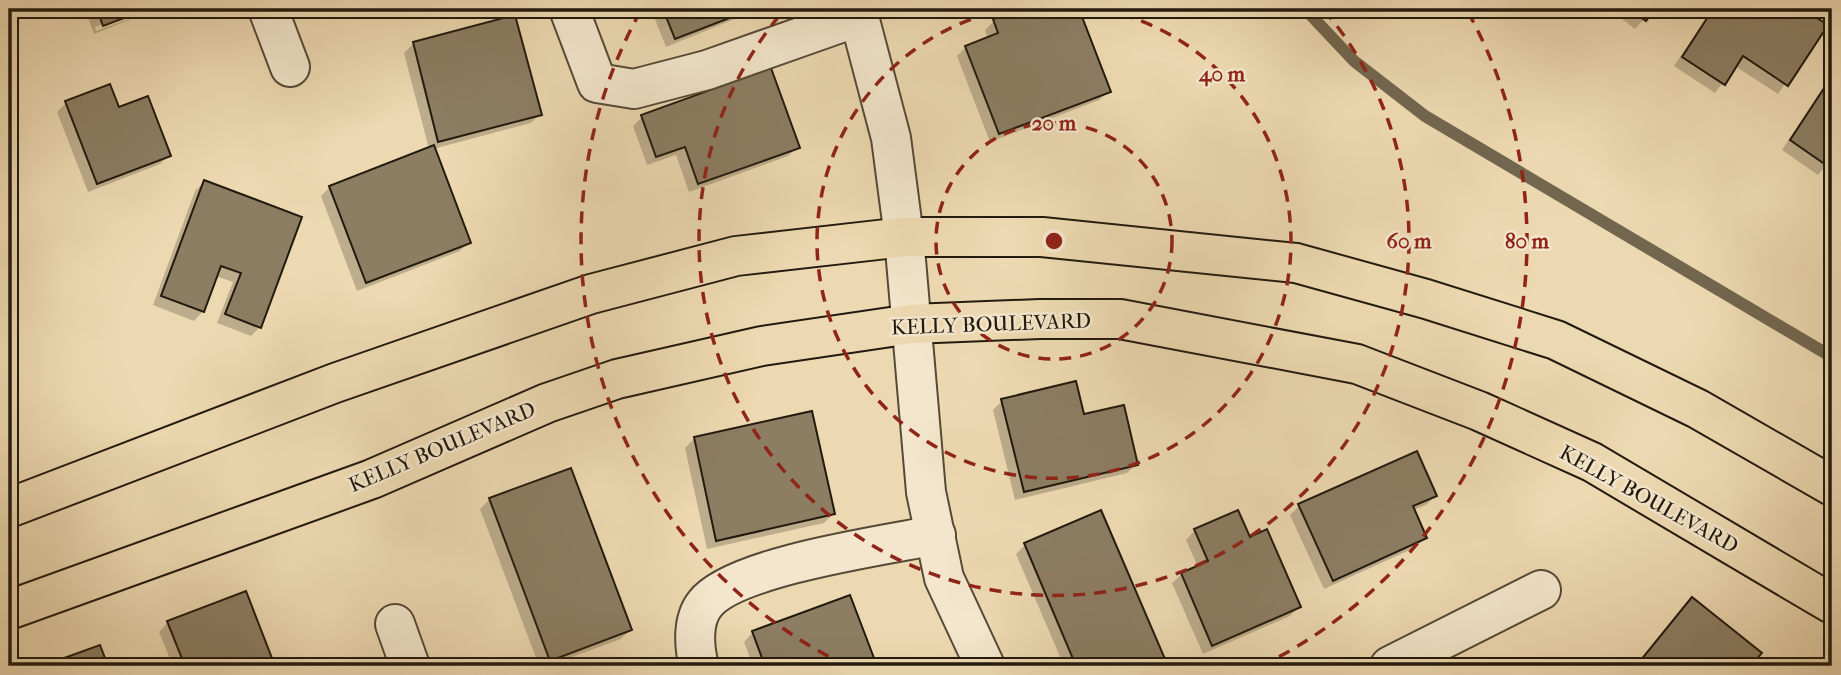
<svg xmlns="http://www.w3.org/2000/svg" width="1841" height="675" viewBox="0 0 1841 675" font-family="'IM FELL French Canon',serif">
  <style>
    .shadow { fill: #0003 }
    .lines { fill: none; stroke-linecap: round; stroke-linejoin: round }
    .stream { stroke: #72664f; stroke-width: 12 }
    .building { fill: #8c7d63; stroke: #221a0e; stroke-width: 2 }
    .minor-casing { stroke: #554a37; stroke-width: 42 }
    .major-casing { stroke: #221a0e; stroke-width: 42 }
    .minor { stroke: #f3e6cc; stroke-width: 38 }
    .major { stroke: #edd9b1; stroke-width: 38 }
    .ring { fill: none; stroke: #8f2418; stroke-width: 3.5; stroke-dasharray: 12 9 }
    .labels { text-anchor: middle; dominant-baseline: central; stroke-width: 5; stroke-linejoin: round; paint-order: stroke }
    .street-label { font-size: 21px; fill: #221a0e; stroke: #f3e6cc }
    .centre { fill: #8f2418; stroke: #f3e6cc; stroke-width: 3.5 }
    .ring-label { font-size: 21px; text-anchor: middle; font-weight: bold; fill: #8f2418; stroke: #f3e6cc; stroke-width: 5; stroke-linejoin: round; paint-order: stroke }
  </style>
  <rect width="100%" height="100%" fill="#edd9b1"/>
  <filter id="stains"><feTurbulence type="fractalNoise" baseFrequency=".00286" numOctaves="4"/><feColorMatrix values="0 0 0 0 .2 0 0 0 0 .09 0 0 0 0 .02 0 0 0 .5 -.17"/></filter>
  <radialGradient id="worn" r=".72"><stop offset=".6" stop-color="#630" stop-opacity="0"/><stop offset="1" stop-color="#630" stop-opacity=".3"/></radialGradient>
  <!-- shadow -->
  <g class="shadow">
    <polygon points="85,9 143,9 95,27 96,31 156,9 94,34"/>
    <polygon points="651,9 759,9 666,47"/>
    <polygon points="1025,9 1077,9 1109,91 1099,100 990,142 957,56 966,47 988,39 985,30 994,21"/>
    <polygon points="1609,9 1653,9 1635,29"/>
    <polygon points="1712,9 1800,9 1825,26 1778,94 1735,66 1715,93 1674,66"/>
    <polygon points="413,44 540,114 531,123 433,149 469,242 460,251 357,291 321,196 330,187 429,149 404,53"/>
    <polygon points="1832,74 1832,158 1818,175 1782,150"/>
    <polygon points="66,103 118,110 169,155 160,164 88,192 57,112"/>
    <polygon points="642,117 798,147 788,156 689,192 676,155 647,165 633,126"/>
    <polygon points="204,182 300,218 260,327 251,336 217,323 233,282 216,276 203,311 194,321 153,305 195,191"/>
    <polygon points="1002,401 1136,464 1127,473 1015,500 993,410"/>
    <polygon points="694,439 833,514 824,523 707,549 685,448"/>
    <polygon points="1416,453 1435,496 1426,505 1413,510 1425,538 1416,547 1324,589 1290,515 1299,506"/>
    <polygon points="570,470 630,630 621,639 547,666 539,666 480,509 489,500"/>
    <polygon points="1100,512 1166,666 1064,666 1016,554 1025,545"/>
    <polygon points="1195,530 1299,607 1290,616 1203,654 1172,583 1182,574 1198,567 1186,540"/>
    <polygon points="245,593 273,666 173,666 159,632 168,622"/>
    <polygon points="849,597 875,666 753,666 744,642 753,632"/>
    <polygon points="1683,608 1759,653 1749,666 1637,666"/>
  </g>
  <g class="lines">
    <!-- stream -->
    <polyline class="stream" points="1305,9 1354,61 1425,116 1832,357"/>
  </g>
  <!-- building -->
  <g class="building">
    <polygon points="97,9 148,9 103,26"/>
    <polygon points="663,9 753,9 675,39"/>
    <polygon points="1020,9 1079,9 1111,92 999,134 965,46 998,33 993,19"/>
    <polygon points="1629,9 1655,9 1646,21"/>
    <polygon points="1713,9 1803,9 1828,25 1788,86 1743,56 1725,85 1682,57"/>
    <polygon points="515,15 542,115 438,142 413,42"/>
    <polygon points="771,68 800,148 698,184 685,147 656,157 641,115"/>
    <polygon points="1832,76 1832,162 1829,167 1790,140"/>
    <polygon points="110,84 119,107 148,96 171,156 97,184 65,101"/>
    <polygon points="434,145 471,243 366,283 329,186"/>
    <polygon points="204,180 302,217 261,328 225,314 241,273 221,266 204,312 161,296"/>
    <polygon points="1076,381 1084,414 1124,405 1138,465 1024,492 1001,399"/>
    <polygon points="812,411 835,514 716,541 694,437"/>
    <polygon points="1417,451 1437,496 1413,506 1427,538 1333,581 1298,504"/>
    <polygon points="571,468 632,630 550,661 489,498"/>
    <polygon points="1101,510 1168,666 1076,666 1024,543"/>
    <polygon points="1238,510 1250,537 1267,529 1301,607 1212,646 1181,573 1208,561 1194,529"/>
    <polygon points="246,591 275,666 185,666 167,621"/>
    <polygon points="850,595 877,666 765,666 752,631"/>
    <polygon points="1692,597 1762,653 1751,666 1636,666"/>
    <polygon points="100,645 108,666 42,666"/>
  </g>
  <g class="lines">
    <!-- minor casing -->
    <g class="minor-casing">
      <g id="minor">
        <polyline points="268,9 290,67"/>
        <polyline points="569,9 597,83 634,89 707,70 860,16"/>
        <polyline points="857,9 891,138 904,237 926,492 944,578 985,666"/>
        <polyline points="395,624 410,666"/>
        <path d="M 699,666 C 694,647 692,620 705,604 C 734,566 886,545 936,535"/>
        <polyline points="1390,666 1541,590"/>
      </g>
    </g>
    <!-- major casing -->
    <g class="major-casing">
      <g id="major">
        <polyline points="9,508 335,383 591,294 736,256 904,237 1042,237 1296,263 1426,299 1556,340 1698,409 1832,486"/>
        <polyline points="9,610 372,479 547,403 617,379 762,346 911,324 1040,319 1120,319 1357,364 1479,411 1592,462 1832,604"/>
      </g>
    </g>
    <!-- minor -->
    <use href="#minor" class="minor"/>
    <!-- major -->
    <use href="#major" class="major"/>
  </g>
  <!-- distance rings -->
  <g class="ring">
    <circle cx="1054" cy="241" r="118"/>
    <path d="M1101 9A237 237 0 1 1 1007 9"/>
    <path d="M1324 10A355 355 0 1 1 784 10"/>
    <path d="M847 666A473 473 0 0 1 640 12M1468 12A473 473 0 0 1 1261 666"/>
  </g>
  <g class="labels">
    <!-- street labels -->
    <g class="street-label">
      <text transform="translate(991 324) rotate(-2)">KELLY BOULEVARD</text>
      <text transform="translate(442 447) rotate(-23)">KELLY BOULEVARD</text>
      <text transform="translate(1649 499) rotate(29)">KELLY BOULEVARD</text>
    </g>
  </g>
  <circle cx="1054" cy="241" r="10" class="centre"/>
  <g class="ring-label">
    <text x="1222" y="81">40 m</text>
    <text x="1054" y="130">20 m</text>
    <text x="1409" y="248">60 m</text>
    <text x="1527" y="248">80 m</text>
  </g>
  <!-- margin -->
  <rect width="1841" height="675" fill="none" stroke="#edd9b1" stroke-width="35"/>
  <rect x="10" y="10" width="1820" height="654" fill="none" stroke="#221a0e" stroke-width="3.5"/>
  <rect x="18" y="18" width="1806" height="640" fill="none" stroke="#221a0e" stroke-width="2"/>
  <rect width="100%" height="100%" filter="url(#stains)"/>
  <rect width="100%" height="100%" fill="url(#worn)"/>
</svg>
